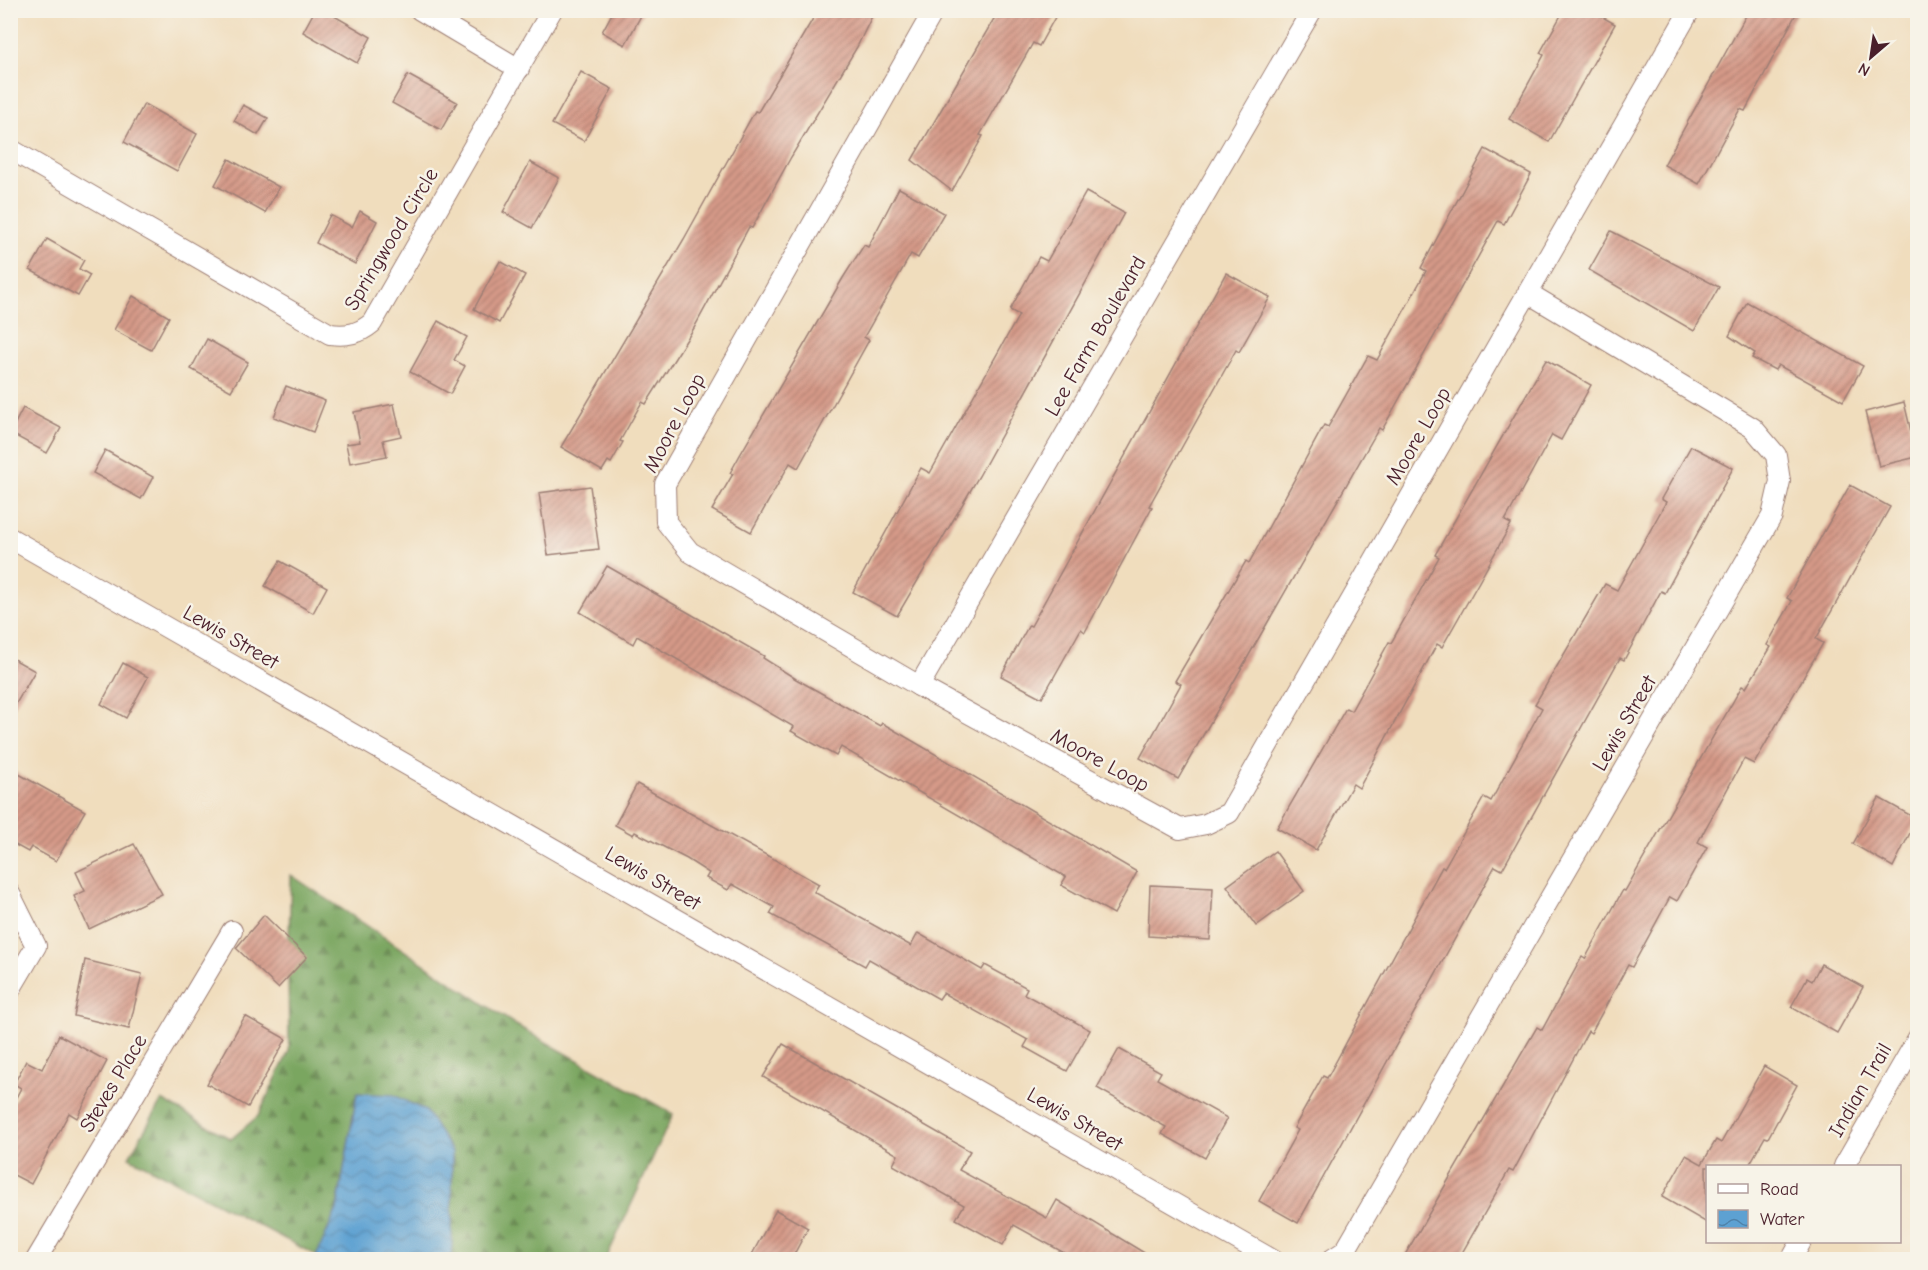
<svg xmlns="http://www.w3.org/2000/svg" width="1928" height="1270" viewBox="0 0 1928 1270" font-family="'Comic Neue',sans-serif">
  <style>
    .forest { fill: url(#forest-firs); stroke: #626246; stroke-width: 1.5 }
    .water { fill: url(#water-waves); stroke: #54607e; stroke-width: 1.5 }
    .building { fill: url(#building-hatch) }
    .lines { fill: none; stroke-linecap: round; stroke-linejoin: round }
    .street-casing { stroke: #9d7e74; stroke-width: 22 }
    .street { stroke: #fff; stroke-width: 20 }
    .labels { text-anchor: middle; dominant-baseline: central; stroke-width: 5; stroke-linejoin: round; paint-order: stroke }
    .street-label { font-size: 21px; fill: #4a1f2b; stroke: #f7f3e8 }
  </style>
  <defs>
    <pattern id="forest-firs" width="22" height="20" patternUnits="userSpaceOnUse" patternTransform="scale(1.5)"><rect width="22" height="20" fill="#7aa660"/><path d="M5 1l3.5 6h-7zM16 11l3.5 6h-7z" fill="#66874f"/></pattern>
    <pattern id="water-waves" width="16" height="10" patternUnits="userSpaceOnUse" patternTransform="scale(1.5)"><rect width="16" height="10" fill="#5da1d2"/><path d="M0 5q4-4 8 0t8 0" fill="none" stroke="#4f83ab"/></pattern>
    <pattern id="building-hatch" width="6" height="6" patternUnits="userSpaceOnUse" patternTransform="scale(1.5)"><rect width="6" height="6" fill="#d59a88"/><path d="M-1 1l2-2M0 6l6-6M5 7l2-2" fill="none" stroke="#af7d6f"/></pattern>
  </defs>
  <rect width="100%" height="100%" fill="#f7f3e8"/>
  <filter id="ink" filterUnits="userSpaceOnUse"><feTurbulence type="fractalNoise" baseFrequency=".0167" numOctaves="2"/><feDisplacementMap in="SourceGraphic" scale="12" xChannelSelector="R" yChannelSelector="G"/><feConvolveMatrix kernelMatrix="1 2 1 2 8 2 1 2 1" color-interpolation-filters="sRGB"/></filter>
  <filter id="wash" filterUnits="userSpaceOnUse"><feTurbulence type="fractalNoise" baseFrequency=".008" numOctaves="4" result="noise"/><feDisplacementMap in="SourceGraphic" scale="24" xChannelSelector="R" yChannelSelector="G"/><feGaussianBlur stdDeviation="1.35" result="paint"/><feColorMatrix in="noise" values="0 0 0 0 0 0 0 0 0 0 0 0 0 0 0 0 0 1.4 0 .05"/><feComposite in="paint" operator="in"/></filter>
  <g filter="url(#wash)">
    <rect width="100%" height="100%" fill="#f0ddbd"/>
    <!-- forest -->
    <polygon class="forest" points="291,875 516,1025 673,1114 606,1259 452,1259 452,1152 357,1093 337,1209 317,1256 129,1157 162,1100 231,1139 258,1116 289,1051 288,966"/>
    <!-- water -->
    <polygon class="water" points="357,1093 394,1095 426,1111 452,1152 452,1259 315,1259 337,1209"/>
    <g id="blocks">
      <!-- building -->
      <g class="building">
        <polygon points="315,10 324,10 371,37 357,63 303,32"/>
        <polygon points="614,10 644,10 625,45 602,32"/>
        <polygon points="818,10 875,10 857,47 791,157 752,228 749,227 694,328 646,404 642,402 620,441 623,442 611,463 608,461 602,471 561,447 684,239 755,111 758,112"/>
        <polygon points="999,10 1059,10 1039,46 1033,43 980,135 983,136 952,191 912,160"/>
        <polygon points="1564,10 1590,10 1615,24 1549,142 1509,119 1544,55 1540,53"/>
        <polygon points="1749,10 1798,10 1745,111 1740,109 1699,184 1664,165"/>
        <polygon points="581,72 612,89 584,141 552,124"/>
        <polygon points="408,75 457,102 441,130 392,103"/>
        <polygon points="144,104 197,134 177,171 124,142"/>
        <polygon points="243,105 268,118 258,135 234,121"/>
        <polygon points="1485,149 1531,174 1504,224 1498,221 1382,430 1379,428 1178,779 1140,758 1181,684 1175,681 1246,561 1249,563 1324,425 1328,427 1368,356 1377,360 1426,271 1421,268"/>
        <polygon points="229,159 279,187 265,213 215,185"/>
        <polygon points="530,162 559,178 532,228 503,212"/>
        <polygon points="899,188 944,213 918,258 911,254 864,337 869,340 798,468 790,463 751,532 712,510 733,474 730,473 740,455 843,278 864,245 868,247"/>
        <polygon points="1086,192 1124,213 979,476 897,616 853,592 921,468 930,473 1019,315 1010,310 1039,257 1047,261"/>
        <polygon points="360,211 377,221 355,264 316,243 330,215 352,227"/>
        <polygon points="1611,231 1719,287 1694,331 1589,270"/>
        <polygon points="47,239 84,260 79,269 90,275 78,296 30,270"/>
        <polygon points="500,261 525,275 499,323 474,309"/>
        <polygon points="1226,273 1270,297 1239,352 1236,350 1149,506 1152,507 1085,632 1081,629 1042,698 1001,676 1029,625 1031,626"/>
        <polygon points="133,296 169,317 151,350 114,330"/>
        <polygon points="1747,302 1863,366 1843,401 1778,365 1775,370 1752,358 1755,353 1729,336"/>
        <polygon points="438,321 467,337 454,360 465,366 450,394 410,372"/>
        <polygon points="207,339 248,362 231,391 191,369"/>
        <polygon points="1546,360 1591,385 1561,440 1552,435 1505,521 1511,524 1480,580 1442,647 1437,644 1359,788 1353,784 1316,850 1277,828 1346,708 1351,711 1389,642 1391,643 1439,557 1435,555"/>
        <polygon points="286,386 325,401 313,432 274,417"/>
        <polygon points="1904,402 1917,457 1879,466 1865,412"/>
        <polygon points="394,404 401,436 383,440 387,456 350,463 346,444 360,442 354,412"/>
        <polygon points="23,408 61,428 47,453 10,433"/>
        <polygon points="1691,446 1733,468 1665,593 1661,591 1624,660 1620,658 1502,870 1495,866 1298,1223 1259,1201 1298,1130 1294,1128 1323,1076 1327,1078 1442,867 1444,868 1484,797 1491,801 1542,708 1535,704 1605,584 1617,590 1666,502 1661,499"/>
        <polygon points="105,450 153,477 141,499 93,473"/>
        <polygon points="1850,485 1890,507 1816,639 1823,643 1754,764 1744,759 1698,842 1707,847 1677,901 1670,897 1632,967 1628,965 1591,1033 1588,1031 1513,1172 1509,1170 1458,1260 1402,1260 1537,1027 1542,1030 1582,957 1585,959 1623,890 1625,891 1742,686 1746,688 1771,647 1767,645 1792,601 1787,598"/>
        <polygon points="590,486 599,549 548,555 539,493"/>
        <polygon points="280,561 327,587 313,613 265,586"/>
        <polygon points="607,566 764,656 763,658 796,679 880,726 882,723 1137,872 1114,914 1061,885 1066,877 841,747 836,756 791,731 794,727 637,636 633,644 580,612"/>
        <polygon points="10,657 35,671 10,714"/>
        <polygon points="123,663 148,677 126,718 101,704"/>
        <polygon points="10,769 85,811 56,861 31,847 28,852 10,842"/>
        <polygon points="637,784 819,884 814,892 911,946 918,933 982,970 985,965 1027,988 1024,994 1090,1030 1067,1071 1024,1047 1028,1040 943,993 939,999 869,959 865,966 770,914 774,907 732,884 728,890 706,878 709,873 687,859 635,832 633,835 615,825"/>
        <polygon points="1879,798 1917,819 1893,867 1853,844"/>
        <polygon points="134,844 162,894 89,929 74,896 85,891 76,872"/>
        <polygon points="1275,851 1304,891 1256,926 1227,886"/>
        <polygon points="1150,885 1213,888 1210,940 1148,936"/>
        <polygon points="264,915 307,957 278,988 236,948"/>
        <polygon points="85,960 142,974 129,1029 74,1016"/>
        <polygon points="1821,964 1863,987 1837,1033 1791,1007 1807,978 1812,981"/>
        <polygon points="245,1016 286,1039 248,1107 207,1084"/>
        <polygon points="59,1035 107,1061 77,1118 69,1113 31,1184 10,1173 10,1109 21,1088 14,1084 26,1061 42,1069"/>
        <polygon points="783,1044 970,1151 959,1170 1047,1218 1057,1200 1156,1260 1077,1260 1014,1225 1003,1245 956,1219 964,1205 893,1165 898,1155 763,1077"/>
        <polygon points="1119,1049 1161,1072 1157,1079 1227,1118 1205,1158 1162,1134 1166,1127 1097,1088"/>
        <polygon points="1764,1066 1797,1085 1768,1138 1765,1137 1748,1167 1706,1167 1707,1223 1662,1197 1686,1155 1702,1164 1716,1140 1721,1143"/>
        <polygon points="776,1210 808,1228 791,1260 749,1260"/>
      </g>
    </g>
  </g>
  <g filter="url(#ink)">
    <use href="#blocks" fill-opacity="0" stroke="#9d7e74" stroke-width="1.5"/>
    <g class="lines">
      <!-- street casing -->
      <g class="street-casing">
        <g id="street">
          <polyline points="420,10 519,69"/>
          <polyline points="934,10 665,484 666,522 690,552 919,686 1180,829 1206,824 1229,813 1690,10"/>
          <path d="M 10,149 L 330,334 C 347,336 359,334 372,323 L 552,10"/>
          <polyline points="10,538 1273,1260"/>
          <polyline points="919,686 1312,10"/>
          <polyline points="10,894 36,946 10,990"/>
          <polyline points="1844,1166 1918,1038"/>
          <polyline points="36,1260 232,931"/>
          <polyline points="1331,1260 1345,1251 1772,516 1780,481 1776,455 1753,428 1528,293"/>
          <polyline points="1791,1260 1801,1242"/>
        </g>
      </g>
      <!-- street -->
      <use href="#street" class="street"/>
    </g>
  </g>
  <g class="labels">
    <!-- street labels -->
    <g class="street-label">
      <text transform="translate(391 239) rotate(-59)">Springwood Circle</text>
      <text transform="translate(1095 336) rotate(-60)">Lee Farm Boulevard</text>
      <text transform="translate(674 423) rotate(-62)">Moore Loop</text>
      <text transform="translate(1418 436) rotate(-60)">Moore Loop</text>
      <text transform="translate(231 637) rotate(30)">Lewis Street</text>
      <text transform="translate(1624 723) rotate(-60)">Lewis Street</text>
      <text transform="translate(1100 760) rotate(29)">Moore Loop</text>
      <text transform="translate(653 878) rotate(30)">Lewis Street</text>
      <text transform="translate(113 1083) rotate(-59)">Steves Place</text>
      <text transform="translate(1860 1090) rotate(-60)">Indian Trail</text>
      <text transform="translate(1075 1119) rotate(30)">Lewis Street</text>
    </g>
  </g>
  <!-- margin -->
  <rect width="1928" height="1270" fill="none" stroke="#f7f3e8" stroke-width="36"/>
  <!-- legend -->
  <rect x="1706" y="1165" width="195" height="78" fill="#f7f3e8" stroke="#b29e9c" stroke-width="1.5"/>
  <rect x="1718" y="1184" width="30" height="9" fill="#ffffff" stroke="#b29e9c" stroke-width="1.5"/>
  <text x="1760" y="1195" font-size="18" fill="#4a1f2b">Road</text>
  <rect x="1718" y="1210" width="30" height="18" fill="url(#water-waves)" stroke="#b29e9c" stroke-width="1.5"/>
  <text x="1760" y="1225" font-size="18" fill="#4a1f2b">Water</text>
  <!-- north arrow -->
  <g transform="translate(1871 57) rotate(209)" stroke="#f7f3e8" stroke-width="4.5" paint-order="stroke">
  <path d="M0-4.5L10 22L0 15L-10 22Z" fill="#4a1f2b"/>
  <text y="-9" font-size="16" font-weight="bold" text-anchor="middle" fill="#4a1f2b">N</text>
  </g>
</svg>
